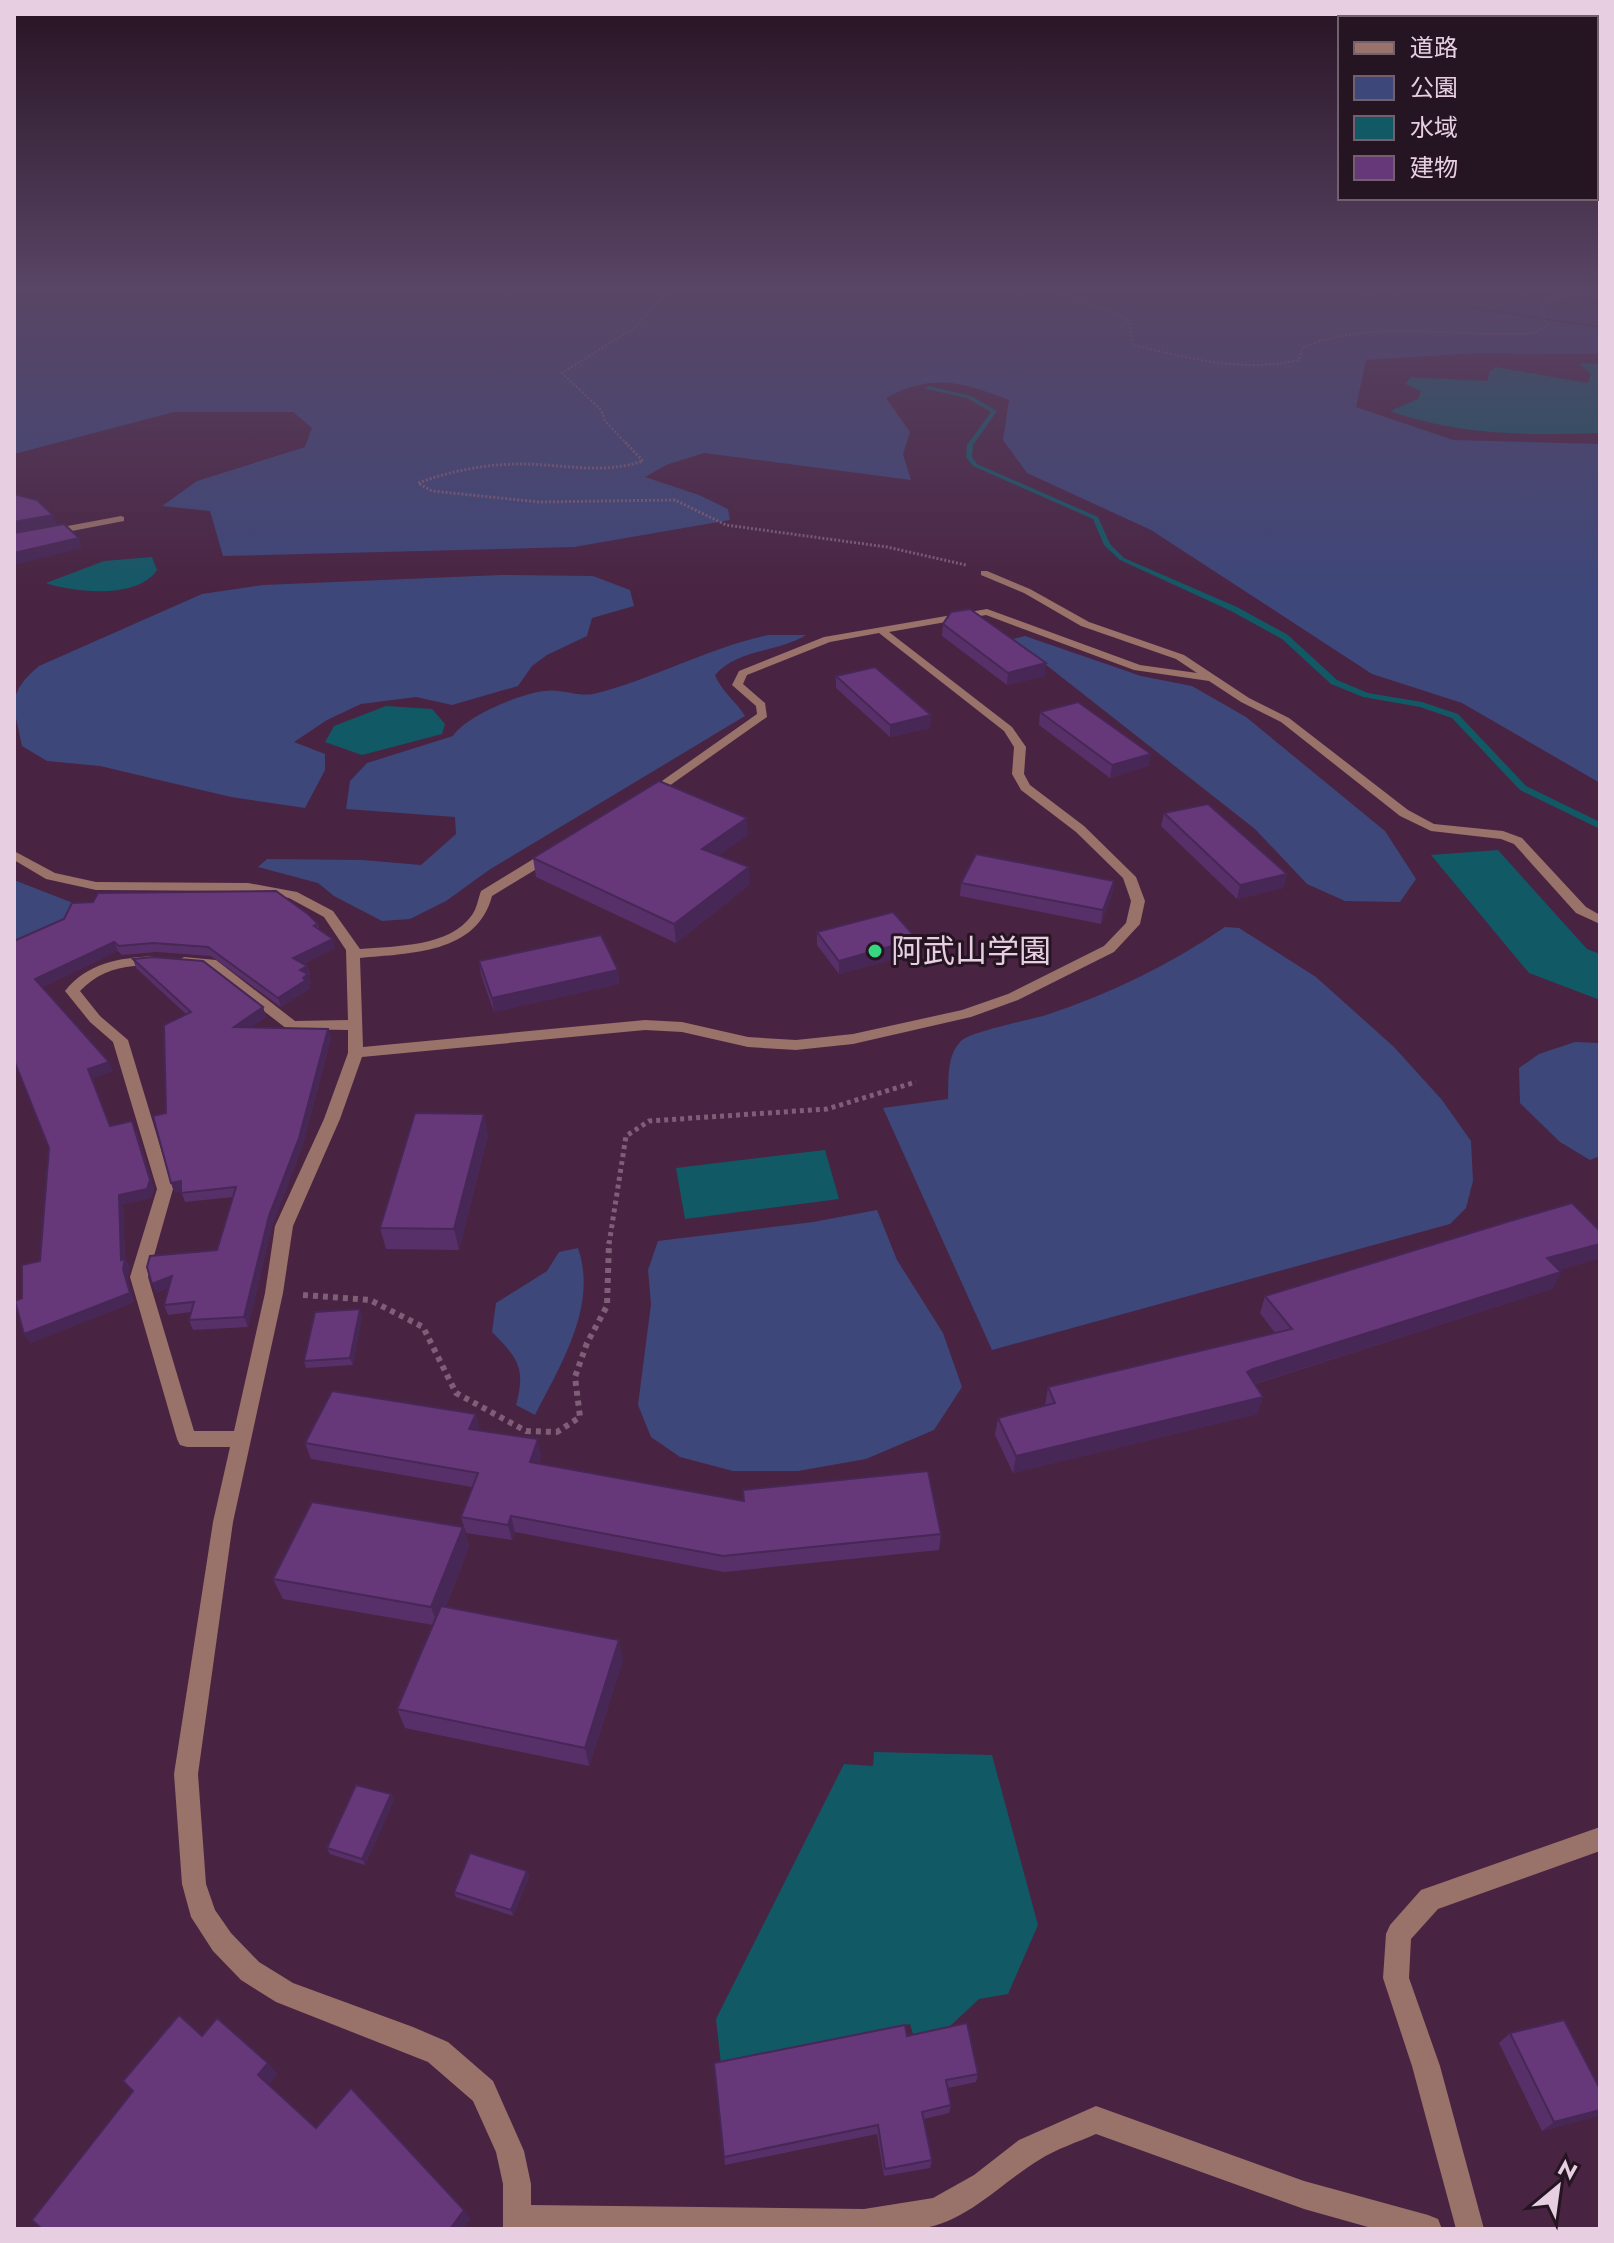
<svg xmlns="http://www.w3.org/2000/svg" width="1614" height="2243" viewBox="0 0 1614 2243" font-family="Jost,'Noto Sans JP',sans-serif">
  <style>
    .green { fill: #3d477a }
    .water { fill: #125966 }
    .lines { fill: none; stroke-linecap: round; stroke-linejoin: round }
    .stream { fill: #125966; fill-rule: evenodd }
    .river { fill: #125966; fill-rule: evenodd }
    .path-far3 { stroke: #7f5e78; stroke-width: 2; stroke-dasharray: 2 2; stroke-linecap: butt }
    .path-far2 { stroke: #7f5e78; stroke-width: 3; stroke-dasharray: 2 2; stroke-linecap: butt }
    .path-far1 { stroke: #7f5e78; stroke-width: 5; stroke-dasharray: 4 4; stroke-linecap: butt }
    .path { stroke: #7f5e78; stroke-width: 6; stroke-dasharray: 5 5; stroke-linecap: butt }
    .minor { fill: #997269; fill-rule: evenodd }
    .wall { fill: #583069 }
    .shaded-wall { fill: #472755 }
    .building { fill: #66387a; stroke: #472755; stroke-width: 2 }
    .poi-dot { fill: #35d881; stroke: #251421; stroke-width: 3 }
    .labels { text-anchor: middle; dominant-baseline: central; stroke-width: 6; stroke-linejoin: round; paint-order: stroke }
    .poi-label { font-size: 32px; fill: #e7cfe1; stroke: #251421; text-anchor: start }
  </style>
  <rect width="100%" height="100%" fill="#492342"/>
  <!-- green -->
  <g class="green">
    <path d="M 14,287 L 1351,287 L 1373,294 L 1600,328 L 1600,354 L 1476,353 L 1366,360 L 1356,407 L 1453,440 L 1600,444 L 1600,783 L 1462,703 L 1372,674 L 1151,530 L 1027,473 L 1003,440 L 1009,400 C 962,382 933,373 886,398 L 910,432 L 903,454 L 911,480 L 704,453 L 666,465 L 645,477 L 699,495 L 728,509 L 730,520 L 574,547 L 223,556 L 210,511 L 162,506 L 197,481 L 305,447 L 312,428 L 293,412 L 174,412 L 14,454 Z"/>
    <polygon points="1361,287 1560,287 1592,293 1592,303 1600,307 1600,326 1378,293"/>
    <path d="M 501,575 L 593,576 L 630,590 L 634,606 L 592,618 L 587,636 L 547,655 L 532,666 L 518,686 L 452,705 L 416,697 L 361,704 L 327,720 L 294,742 L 325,754 L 325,770 L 305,808 L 231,797 L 100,766 L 47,761 L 22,746 C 14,706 5,695 39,666 L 202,594 L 263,585 Z"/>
    <path d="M 768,635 L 806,635 C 777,653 739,648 715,675 C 721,691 736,701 745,716 L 489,870 L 446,901 L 410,919 L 382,921 L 334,896 L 318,883 L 258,867 L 267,859 L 362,860 L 421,865 L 456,834 L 455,817 L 346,809 L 350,781 L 367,763 L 453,736 C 466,716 520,694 544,691 C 560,688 578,697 593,694 C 654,679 707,648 768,635 Z"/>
    <polygon points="1025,636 1141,676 1192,686 1246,717 1385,831 1416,879 1400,902 1345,901 1307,884 1255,829 1013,639"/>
    <polygon points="14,880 73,903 57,929 14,948"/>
    <path d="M 1225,927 L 1239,928 L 1316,977 L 1394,1047 L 1442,1100 L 1471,1141 L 1473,1181 L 1466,1208 L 1450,1224 L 992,1350 L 883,1108 L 948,1099 C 949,1080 946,1056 961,1041 C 972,1031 1031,1020 1049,1014 C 1112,993 1171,964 1225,927 Z"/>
    <polygon points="1575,1042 1600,1043 1600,1156 1590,1160 1560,1142 1520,1103 1519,1068 1539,1054"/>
    <polygon points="877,1210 897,1260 943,1333 962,1387 934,1430 866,1459 798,1471 733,1471 680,1457 651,1437 638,1405 651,1304 648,1270 658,1241 813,1222"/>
    <path d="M 578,1248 C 598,1305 561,1364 535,1415 L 516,1405 C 526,1368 518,1358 492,1332 L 496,1303 L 547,1271 L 559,1252 Z"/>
  </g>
  <!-- water -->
  <g class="water">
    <path d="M 1579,363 L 1600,364 L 1600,433 C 1527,435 1459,436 1390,411 L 1418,399 L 1421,391 L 1405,384 L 1411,377 L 1488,381 L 1489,372 L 1495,367 L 1588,383 L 1591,374 Z"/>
    <path d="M 152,557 L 157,570 C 138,599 75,593 46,583 L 104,561 Z"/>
    <polygon points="386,706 432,709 445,724 442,734 362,755 325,742 334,726"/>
    <polygon points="1498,850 1587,949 1600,954 1600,1000 1529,973 1431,855"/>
    <polygon points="825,1150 839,1199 685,1219 676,1168"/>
    <polygon points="874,1752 992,1755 1038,1925 1008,1994 979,1999 949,2027 913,2034 910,2024 721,2064 716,2019 844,1764 873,1766"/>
  </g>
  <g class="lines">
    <!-- stream -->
    <polygon class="stream" points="928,386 971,396 997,411 973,445 972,457 977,464 1098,517 1110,544 1124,558 1237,607 1288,635 1337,680 1368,693 1422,702 1458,714 1526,786 1600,822 1600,829 1520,790 1452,718 1420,707 1363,697 1331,684 1282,639 1231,611 1120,560 1104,545 1093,519 973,466 966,457 967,445 991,412 967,398 926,389"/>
    <!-- river -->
    <polygon class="river" points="1554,287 1600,287 1600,299 1558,293"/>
    <!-- path-far3 -->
    <g class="path-far3">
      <path d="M 1041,287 L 1117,314 L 1129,322 L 1133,345 C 1189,358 1242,373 1299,360 L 1302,348 C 1374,317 1457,339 1533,333 L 1547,326 L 1541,305 L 1558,297 L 1600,294"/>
      <polyline points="627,444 605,421 601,410 562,373 634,328 669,291 666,287"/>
    </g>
    <!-- path-far2 -->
    <path class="path-far2" d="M 625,442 L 643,461 C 602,475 563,464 521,464 C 485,464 451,471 418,483 L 432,491 L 539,502 L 675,500 L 726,525 L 887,547 L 966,565"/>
    <!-- path-far1 -->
    <polyline class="path-far1" points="609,1244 626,1136 649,1121 827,1109 916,1082"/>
    <!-- path -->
    <polyline class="path" points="303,1295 370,1300 423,1327 456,1393 526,1431 557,1432 580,1417 575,1377 587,1343 607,1306 609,1242"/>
    <!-- minor -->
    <g class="minor">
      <polygon points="121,516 124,517 124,521 14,542 14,536"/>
      <path d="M 981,571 L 987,571 L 1030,589 L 1089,622 L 1184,655 L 1249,698 L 1289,718 L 1408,810 L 1434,824 L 1503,831 L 1522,838 L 1586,907 L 1600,915 L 1600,924 L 1576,913 L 1514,844 L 1501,839 L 1431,831 L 1400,816 L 1281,722 L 1241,702 L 1209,681 L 1134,670 L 986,615 L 889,632 L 1012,727 L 1026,747 L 1024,774 L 1030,785 L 1084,826 L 1136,877 L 1145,901 L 1140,924 L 1114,952 L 1018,1000 L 971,1017 L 853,1044 L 796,1050 L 748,1047 L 682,1032 L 645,1030 L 362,1057 L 340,1119 L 293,1226 L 283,1293 L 233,1522 L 198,1774 L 206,1884 L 215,1910 L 231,1933 L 259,1962 L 293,1983 L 413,2027 L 448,2042 L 493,2081 L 524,2151 L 531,2184 L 531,2205 L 864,2209 L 933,2198 L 974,2175 L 1019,2140 L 1096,2106 L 1304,2181 L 1428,2215 L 1438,2219 L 1442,2229 L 1375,2229 L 1304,2209 L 1096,2134 C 1078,2142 1056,2149 1039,2160 C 998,2185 969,2221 920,2229 L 503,2229 L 503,2184 L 496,2152 L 473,2101 L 428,2062 L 276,2002 L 241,1980 L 213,1951 L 191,1917 L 182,1884 L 174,1774 L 213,1522 L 230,1447 L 187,1447 L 180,1445 L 177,1439 L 130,1277 L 157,1189 L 113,1042 L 90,1022 L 65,991 C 87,963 119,958 153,956 L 160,960 C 153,965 144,965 134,966 C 113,968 95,975 80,991 L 100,1016 L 128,1040 L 173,1189 L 148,1277 L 194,1431 L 234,1431 L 265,1293 L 275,1226 L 324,1119 L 348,1053 L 348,1030 L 287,1029 L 207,967 L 184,965 L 177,961 L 184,957 L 216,960 L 295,1021 L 348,1020 L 346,950 L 324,917 L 289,898 L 248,891 L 96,890 L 46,879 L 14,860 L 14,851 L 55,873 L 96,882 L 248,883 L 297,892 L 333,911 L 360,949 C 395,946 450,947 472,915 C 477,908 478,899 481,891 L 548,850 L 558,850 L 558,856 L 492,896 C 477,954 410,953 360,958 L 363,1047 L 645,1020 L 682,1022 L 748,1037 L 796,1040 L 853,1034 L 962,1010 L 1008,994 L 1104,946 L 1126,923 L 1131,901 L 1123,878 L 1076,832 L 1021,790 L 1012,774 L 1014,747 L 1004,731 L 879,633 L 830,642 L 747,675 L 743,684 L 765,703 L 767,717 L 652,798 L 644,798 L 642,795 L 757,714 L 756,706 L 732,685 L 739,671 L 824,637 L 987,609 L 1140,665 L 1197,673 L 1176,659 L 1081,626 L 1024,593 L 981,575 Z"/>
      <polygon points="1600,1827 1600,1851 1438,1909 1411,1939 1409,1978 1440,2066 1484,2229 1456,2229 1412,2066 1383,1978 1386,1934 1390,1925 1421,1890"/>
    </g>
  </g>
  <!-- wall -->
  <g class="wall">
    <polygon points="943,624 1045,676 1007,685 942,636"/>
    <polygon points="836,676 931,715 930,728 890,737 836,688"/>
    <polygon points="1040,712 1151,754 1148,766 1110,778 1039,725"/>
    <polygon points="1164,813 1287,874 1283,888 1237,899 1161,826"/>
    <polygon points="748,835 719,855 749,867 749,885 676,943 536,877 533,858"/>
    <polygon points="1114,881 1112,894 1101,924 960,896 961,883"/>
    <polygon points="318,924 319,929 335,948 303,964 307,966 310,975 308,975 311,983 308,985 309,989 281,1007 211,956 156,952 122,955 118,951 42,987 113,1071 92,1078 110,1126 136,1130 154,1189 151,1198 123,1204 125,1259 130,1268 127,1278 134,1302 30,1343 22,1298 40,1261 49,1148 14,941"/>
    <polygon points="817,932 917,939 916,953 839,974 817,945"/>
    <polygon points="133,959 263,1007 266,1017 251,1027 328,1029 331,1039 302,1147 272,1226 248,1327 193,1330 189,1320 191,1312 168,1315 164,1305 168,1288 156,1293 217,1250 233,1197 185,1202 181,1191 175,1193 166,1113 186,1014 136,968"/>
    <polygon points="479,961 618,970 619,984 494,1012 481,975"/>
    <polygon points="488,1135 459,1250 386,1249 380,1228"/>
    <polygon points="1600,1258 1559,1270 1561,1272 1552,1289 1255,1384 1263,1397 1257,1414 1013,1473 995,1435 998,1418 1045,1406 1048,1387 1275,1333 1260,1313 1265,1296"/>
    <polygon points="362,1316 353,1365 306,1368 304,1361"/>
    <polygon points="480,1430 541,1455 539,1464 744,1501 941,1534 939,1550 724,1572 515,1532 512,1540 466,1533 461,1517 472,1487 311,1459 305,1443"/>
    <polygon points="463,1527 469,1547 446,1606 623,1660 589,1766 405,1728 397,1709 433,1625 283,1599 273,1579"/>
    <polygon points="391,1794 394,1800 365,1865 330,1854 327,1848"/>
    <polygon points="527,1871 529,1877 513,1916 456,1897 454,1892"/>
    <polygon points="1510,2033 1600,2089 1600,2114 1597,2116 1542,2131 1499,2043"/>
    <polygon points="907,2036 978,2074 976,2082 948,2088 951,2105 949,2113 924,2119 932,2160 930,2168 884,2176 877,2134 725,2165 714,2063"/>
  </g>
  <!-- shaded-wall -->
  <g class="shaded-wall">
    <polygon points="53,515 57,525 14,533 14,522"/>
    <polygon points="79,538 82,548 14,565 14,553"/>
    <polygon points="1046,663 1045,676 1007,685 1008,673"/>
    <polygon points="931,715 930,728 890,737 890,725"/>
    <polygon points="1151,754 1148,766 1110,778 1112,765"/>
    <polygon points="747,818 748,835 703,867 702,849"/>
    <polygon points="749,867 749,885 676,943 674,924"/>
    <polygon points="1287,874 1283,888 1237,899 1240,885"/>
    <polygon points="1114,881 1112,894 1101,924 1103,910"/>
    <polygon points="333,939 335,948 296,967 293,958"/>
    <polygon points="917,939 916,953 839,974 839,961"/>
    <polygon points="114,942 118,951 39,988 35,979"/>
    <polygon points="307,966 311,983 308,985 309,989 281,1007 278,998 300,970"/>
    <polygon points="618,970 619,984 494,1012 492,998"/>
    <polygon points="263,1007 266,1017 237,1036 234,1027"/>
    <polygon points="328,1029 331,1039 302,1147 272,1226 248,1327 244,1317 269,1216"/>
    <polygon points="109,1062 113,1071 92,1078 88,1069"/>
    <polygon points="484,1114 488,1135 459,1250 454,1229"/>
    <polygon points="132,1121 154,1189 151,1198 123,1204 125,1260 130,1268 127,1278 134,1302 30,1343 24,1334 121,1260 119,1195"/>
    <polygon points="181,1181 185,1191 175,1193 171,1183"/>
    <polygon points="1600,1244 1600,1258 1538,1276 1547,1258"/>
    <polygon points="1561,1272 1552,1289 1247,1386 1247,1372 1253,1369"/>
    <polygon points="172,1276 176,1285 156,1293 152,1284"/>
    <polygon points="360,1309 362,1316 353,1365 350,1358"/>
    <polygon points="1263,1397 1257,1414 1013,1473 1016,1456"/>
    <polygon points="476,1414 480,1430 473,1446 469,1429"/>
    <polygon points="538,1439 541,1455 534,1478 530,1462"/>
    <polygon points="511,1516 515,1532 512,1540 508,1525"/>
    <polygon points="463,1527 469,1547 438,1626 431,1607"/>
    <polygon points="619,1640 623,1660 589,1766 585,1748"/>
    <polygon points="391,1794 394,1800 365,1865 362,1859"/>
    <polygon points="527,1871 529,1877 513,1916 511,1910"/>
    <polygon points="268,2063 278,2074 268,2086 258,2075"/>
    <polygon points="1600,2110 1600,2114 1597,2116 1542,2131 1554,2122"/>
    <polygon points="464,2210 471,2219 463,2229 450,2229"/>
  </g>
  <!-- building -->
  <g class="building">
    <polygon points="14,494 37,500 53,515 14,522"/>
    <polygon points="64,524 79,538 14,553 14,533"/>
    <polygon points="970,609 1046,663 1008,673 943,624 951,612"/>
    <polygon points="875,667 931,715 890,725 836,676"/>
    <polygon points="1078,702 1151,754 1112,765 1040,712"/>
    <polygon points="659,781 747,818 702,849 749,867 674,924 533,858"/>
    <polygon points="1208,804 1287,874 1240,885 1164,813"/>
    <polygon points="976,854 1114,881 1103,910 961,883"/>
    <polygon points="276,891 308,914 318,924 314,926 333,939 293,958 307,966 300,970 308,974 303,978 306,980 278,998 208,947 153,943 119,946 114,942 35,979 109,1062 88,1069 110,1126 132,1121 150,1180 147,1189 119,1195 121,1260 125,1259 123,1269 130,1293 24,1334 15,1301 22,1298 22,1265 40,1261 49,1148 14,1060 14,941 64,919 72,903 93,902 98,893"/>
    <polygon points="893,912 917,939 839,961 817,932"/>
    <polygon points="601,935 618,970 492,998 479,961"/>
    <polygon points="153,957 203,961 263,1007 234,1027 328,1029 299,1138 269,1216 244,1317 189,1320 194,1302 164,1305 172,1276 152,1284 147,1267 150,1256 217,1250 236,1187 181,1193 181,1181 171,1183 153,1116 166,1113 164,1025 191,1012 133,959"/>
    <polygon points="415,1113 484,1114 454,1229 380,1228"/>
    <polygon points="1572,1203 1600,1231 1600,1244 1547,1258 1561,1272 1253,1369 1247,1372 1263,1397 1016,1456 998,1418 1055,1403 1048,1387 1292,1329 1265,1296 1510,1221"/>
    <polygon points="360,1309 350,1358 304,1361 315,1312"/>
    <polygon points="332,1391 476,1414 469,1429 538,1439 530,1462 744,1501 743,1490 928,1471 941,1534 723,1556 511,1516 508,1525 461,1517 478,1473 305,1443"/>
    <polygon points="312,1502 463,1527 431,1607 273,1579"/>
    <polygon points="441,1606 619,1640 585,1748 397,1709"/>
    <polygon points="356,1785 391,1794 362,1859 327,1848"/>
    <polygon points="470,1853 527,1871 511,1910 454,1892"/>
    <polygon points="179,2015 202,2036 217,2018 268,2063 258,2075 316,2128 351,2088 464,2210 450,2229 42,2229 32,2220 133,2091 123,2081"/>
    <polygon points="1564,2020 1600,2089 1600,2110 1554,2122 1510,2033"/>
    <polygon points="967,2023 978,2074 946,2080 951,2105 922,2112 932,2160 885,2169 878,2125 724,2157 714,2063 905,2025 907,2036"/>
  </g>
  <!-- sky -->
  <linearGradient id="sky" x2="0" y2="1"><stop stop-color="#281324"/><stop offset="0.48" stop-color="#594565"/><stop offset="1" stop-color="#594565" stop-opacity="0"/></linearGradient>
  <rect width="1614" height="601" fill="url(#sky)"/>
  <!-- markers -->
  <circle class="poi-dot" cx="875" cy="951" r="8"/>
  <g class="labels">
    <!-- poi labels -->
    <g class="poi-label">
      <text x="891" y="951">阿武山学園</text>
    </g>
  </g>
  <!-- border -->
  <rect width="1614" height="2243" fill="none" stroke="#e7cfe1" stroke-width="32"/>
  <!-- legend -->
  <rect x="1338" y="16" width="260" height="184" fill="#251421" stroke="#735f6e" stroke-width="2"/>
  <rect x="1354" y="42" width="40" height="12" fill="#997269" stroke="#735f6e" stroke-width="2"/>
  <text x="1410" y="56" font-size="24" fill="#e7cfe1">道路</text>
  <rect x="1354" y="76" width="40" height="24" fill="#3d477a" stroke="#735f6e" stroke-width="2"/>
  <text x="1410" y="96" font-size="24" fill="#e7cfe1">公園</text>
  <rect x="1354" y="116" width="40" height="24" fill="#125966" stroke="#735f6e" stroke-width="2"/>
  <text x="1410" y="136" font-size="24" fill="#e7cfe1">水域</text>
  <rect x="1354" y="156" width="40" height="24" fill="#66387a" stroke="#735f6e" stroke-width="2"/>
  <text x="1410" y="176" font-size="24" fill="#e7cfe1">建物</text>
  <!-- north arrow -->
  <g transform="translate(1558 2187) rotate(29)" stroke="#251421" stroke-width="6" paint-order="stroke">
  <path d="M0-6L14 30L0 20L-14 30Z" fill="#e7cfe1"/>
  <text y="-12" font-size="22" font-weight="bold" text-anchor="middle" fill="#e7cfe1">N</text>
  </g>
</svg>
